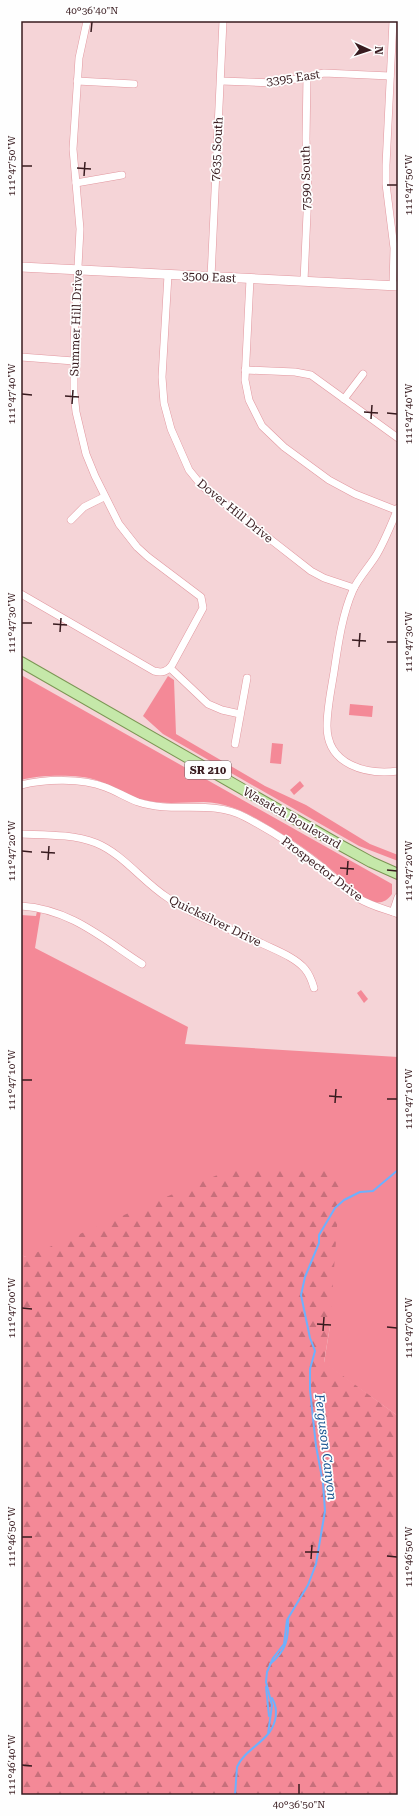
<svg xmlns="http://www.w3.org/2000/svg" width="419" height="1816" viewBox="0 0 419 1816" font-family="'Roboto Serif',serif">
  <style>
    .grass { fill: #f48997 }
    .forest { fill: url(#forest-firs) }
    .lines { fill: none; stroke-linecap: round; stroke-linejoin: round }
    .stream { stroke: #6db1fe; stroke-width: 2 }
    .street-casing { stroke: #e2979f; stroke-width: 8 }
    .secondary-casing { stroke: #e2979f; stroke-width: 10 }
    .primary-casing { stroke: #7b9654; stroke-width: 12 }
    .street { stroke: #fff; stroke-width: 7 }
    .secondary { stroke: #fff; stroke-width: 9 }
    .primary { stroke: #c5e8a9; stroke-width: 10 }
    .ticks { fill: none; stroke: #381b1f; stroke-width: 1.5 }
    .labels { text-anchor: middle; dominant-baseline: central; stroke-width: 3.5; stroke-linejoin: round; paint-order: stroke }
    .shield { fill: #fefefe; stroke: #735f62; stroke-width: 1 }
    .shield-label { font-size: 11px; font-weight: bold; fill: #381b1f }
    .street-label { font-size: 12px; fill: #381b1f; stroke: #fefefe }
    .water-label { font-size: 13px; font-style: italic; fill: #175390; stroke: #fefefe }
    .neatline { fill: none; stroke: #381b1f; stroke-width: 1.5 }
    .ticks-label { font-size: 10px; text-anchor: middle; fill: #381b1f }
  </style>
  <defs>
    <pattern id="forest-firs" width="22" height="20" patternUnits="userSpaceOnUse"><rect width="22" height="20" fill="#f48997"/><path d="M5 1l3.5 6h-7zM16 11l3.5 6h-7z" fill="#c76f7b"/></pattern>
  </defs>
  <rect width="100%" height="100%" fill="#f5d4d7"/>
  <!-- grass -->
  <g class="grass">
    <path d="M 21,675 L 392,884 L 392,894 C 376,918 347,884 334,872 C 322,861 308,851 295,842 C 267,825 238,803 204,802 C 183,802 165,805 144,800 C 127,797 112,785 96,780 C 79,774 38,775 21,780 Z"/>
    <polygon points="168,676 174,680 176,734 265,786 306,805 370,844 398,855 398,861 359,846 163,734 143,716"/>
    <polygon points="350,704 373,706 372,717 349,715"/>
    <polygon points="272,743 283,744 281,764 270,763"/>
    <polygon points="300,781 304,786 294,795 290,790"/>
    <polygon points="37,911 41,911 35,948 188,1027 185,1044 398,1057 398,1416 324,1363 330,1326 26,1257 21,1255 21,915 36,916"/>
    <polygon points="361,990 368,999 364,1003 357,993"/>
  </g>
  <!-- forest -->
  <polygon class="forest" points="229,1170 341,1170 330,1326 324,1362 398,1416 398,1795 21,1795 21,1255 26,1257"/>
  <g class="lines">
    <!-- stream -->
    <g class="stream">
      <path d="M 270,1664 C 286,1651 289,1639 288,1619"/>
      <polyline points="266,1687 269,1716"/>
      <path d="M 269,1733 C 276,1723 279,1710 272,1698"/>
      <path d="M 235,1795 L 237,1767 C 243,1753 258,1746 268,1734 L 272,1705 L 266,1682 L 267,1672 L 273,1658 L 284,1644 L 287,1620 L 308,1585 L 316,1564 L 325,1511 L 323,1483 L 316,1446 L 310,1390 L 310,1369 L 315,1351 L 310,1338 L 301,1295 L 305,1277 L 319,1243 L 319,1235 L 335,1208 L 344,1200 L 360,1192 L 373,1191 L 398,1170"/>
    </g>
    <!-- street casing -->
    <g class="street-casing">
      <g id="street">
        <polyline points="77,81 134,84"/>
        <polyline points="221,81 276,83 324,73 390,76"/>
        <polyline points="76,183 122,175"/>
        <polyline points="168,275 162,377 164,403 171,429 189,470 202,486 311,571 324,578 354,588"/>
        <polyline points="211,277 223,21"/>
        <polyline points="250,279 245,380 249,400 262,426 284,447 329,480 355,494 398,511"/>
        <polyline points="304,281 308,191 306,139 307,76"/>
        <polyline points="393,285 394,248 386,184 386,165 393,21"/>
        <polyline points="21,357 74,361"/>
        <polyline points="245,370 295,372 311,375 398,438"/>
        <polyline points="344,399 363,374"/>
        <path d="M 398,508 C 392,523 385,540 377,554 C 370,566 359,577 353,590 C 342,615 338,645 334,672 C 331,690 327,709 327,726 C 327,765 366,775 398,771"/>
        <polyline points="71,520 84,507 104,497"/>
        <path d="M 21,594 L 154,671 C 162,673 167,672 172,665 L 203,608 L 201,597 L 148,557 L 137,547 L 119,524 L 95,476 L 86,454 L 76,412 L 74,392 L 74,342 L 80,229 L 73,149 L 79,58 L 87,21"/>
        <polyline points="170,668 208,704 222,710 240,714"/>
        <polyline points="235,744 247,678"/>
        <path d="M 21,785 C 45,779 82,778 105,787 C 116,791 127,798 138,802 C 174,814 211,799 245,817 C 272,831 298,848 322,867 C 334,877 344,890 358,898 C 371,906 385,909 398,914"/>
        <path d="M 21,834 C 46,835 72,834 96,843 C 123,854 143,882 168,898 C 196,917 230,929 261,943 C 275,950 295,957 305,969 C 310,975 312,981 314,988"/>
        <path d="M 21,906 C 70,909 102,938 142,964"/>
        <polyline points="393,912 398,897"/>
      </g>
    </g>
    <!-- secondary casing -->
    <g class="secondary-casing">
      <polyline id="secondary" points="21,267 398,286"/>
    </g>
    <!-- primary casing -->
    <g class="primary-casing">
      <polyline id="primary" points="21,662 340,845 371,862 398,874"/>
    </g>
    <!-- street -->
    <use href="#street" class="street"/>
    <!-- secondary -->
    <use href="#secondary" class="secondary"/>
    <!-- primary -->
    <use href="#primary" class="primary"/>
  </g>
  <!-- ticks -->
  <path class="ticks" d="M 91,32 L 92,22M 22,166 L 32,166M 77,168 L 91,169M 84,176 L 85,162M 387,185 L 397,185M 22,394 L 32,395M 65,396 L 79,397M 72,404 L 73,390M 364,412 L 378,413M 387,413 L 397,414M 371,419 L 372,405M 22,623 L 32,623M 53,624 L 67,625M 60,632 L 61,618M 352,640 L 366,641M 387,642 L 397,642M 359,647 L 360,633M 22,851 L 32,852M 41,852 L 55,853M 48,860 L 49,846M 340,868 L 354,869M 387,870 L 397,871M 347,875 L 348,861M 22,1080 L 32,1080M 329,1096 L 342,1097M 387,1099 L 397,1099M 335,1103 L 336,1089M 22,1308 L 32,1309M 317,1324 L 331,1325M 387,1327 L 397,1328M 323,1331 L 324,1317M 22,1537 L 32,1537M 305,1552 L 319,1552M 387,1556 L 397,1557M 311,1559 L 312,1545M 22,1765 L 32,1766M 299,1794 L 299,1784"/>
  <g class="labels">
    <!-- shield labels -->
    <rect class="shield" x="185" y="761" width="46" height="18" rx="3"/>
    <g class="shield-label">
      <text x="208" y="770">SR 210</text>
    </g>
    <!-- street labels -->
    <g class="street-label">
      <text transform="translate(293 78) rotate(-8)">3395 East</text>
      <text transform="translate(217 149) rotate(-87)">7635 South</text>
      <text transform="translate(306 178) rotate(-91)">7590 South</text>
      <text transform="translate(209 277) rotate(3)">3500 East</text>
      <text transform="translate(76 323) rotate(-88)">Summer Hill Drive</text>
      <text transform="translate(235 511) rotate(39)">Dover Hill Drive</text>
      <text transform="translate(292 818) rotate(30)">Wasatch Boulevard</text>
      <text transform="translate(322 869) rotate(37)">Prospector Drive</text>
      <text transform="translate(215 921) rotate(26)">Quicksilver Drive</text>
    </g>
    <!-- water labels -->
    <g class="water-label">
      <text transform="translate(326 1447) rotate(83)">Ferguson Canyon</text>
    </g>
  </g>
  <!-- border -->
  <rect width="419" height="1816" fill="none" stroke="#fefefe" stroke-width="44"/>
  <!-- north arrow -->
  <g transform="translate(369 50) rotate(93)" stroke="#fefefe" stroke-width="3" paint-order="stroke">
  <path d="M0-3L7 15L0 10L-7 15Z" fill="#381b1f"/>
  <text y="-6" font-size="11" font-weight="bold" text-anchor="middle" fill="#381b1f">N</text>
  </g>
  <rect x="22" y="22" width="375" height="1772" class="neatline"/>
  <g class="ticks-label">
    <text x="92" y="14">40°36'40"N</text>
    <text transform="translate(11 166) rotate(-90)" y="4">111°47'50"W</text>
    <text transform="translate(408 185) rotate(-90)" y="4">111°47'50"W</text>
    <text transform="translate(11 394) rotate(-90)" y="4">111°47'40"W</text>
    <text transform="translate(408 414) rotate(-90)" y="4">111°47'40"W</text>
    <text transform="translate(11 623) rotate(-90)" y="4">111°47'30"W</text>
    <text transform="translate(408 642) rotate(-90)" y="4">111°47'30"W</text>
    <text transform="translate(11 851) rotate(-90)" y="4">111°47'20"W</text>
    <text transform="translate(408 871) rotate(-90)" y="4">111°47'20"W</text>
    <text transform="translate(11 1080) rotate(-90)" y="4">111°47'10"W</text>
    <text transform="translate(408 1099) rotate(-90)" y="4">111°47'10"W</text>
    <text transform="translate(11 1308) rotate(-90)" y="4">111°47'00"W</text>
    <text transform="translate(408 1328) rotate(-90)" y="4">111°47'00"W</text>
    <text transform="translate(11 1537) rotate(-90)" y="4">111°46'50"W</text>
    <text transform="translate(408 1557) rotate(-90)" y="4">111°46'50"W</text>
    <text transform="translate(11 1765) rotate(-90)" y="4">111°46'40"W</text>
    <text x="299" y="1808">40°36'50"N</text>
  </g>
</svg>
